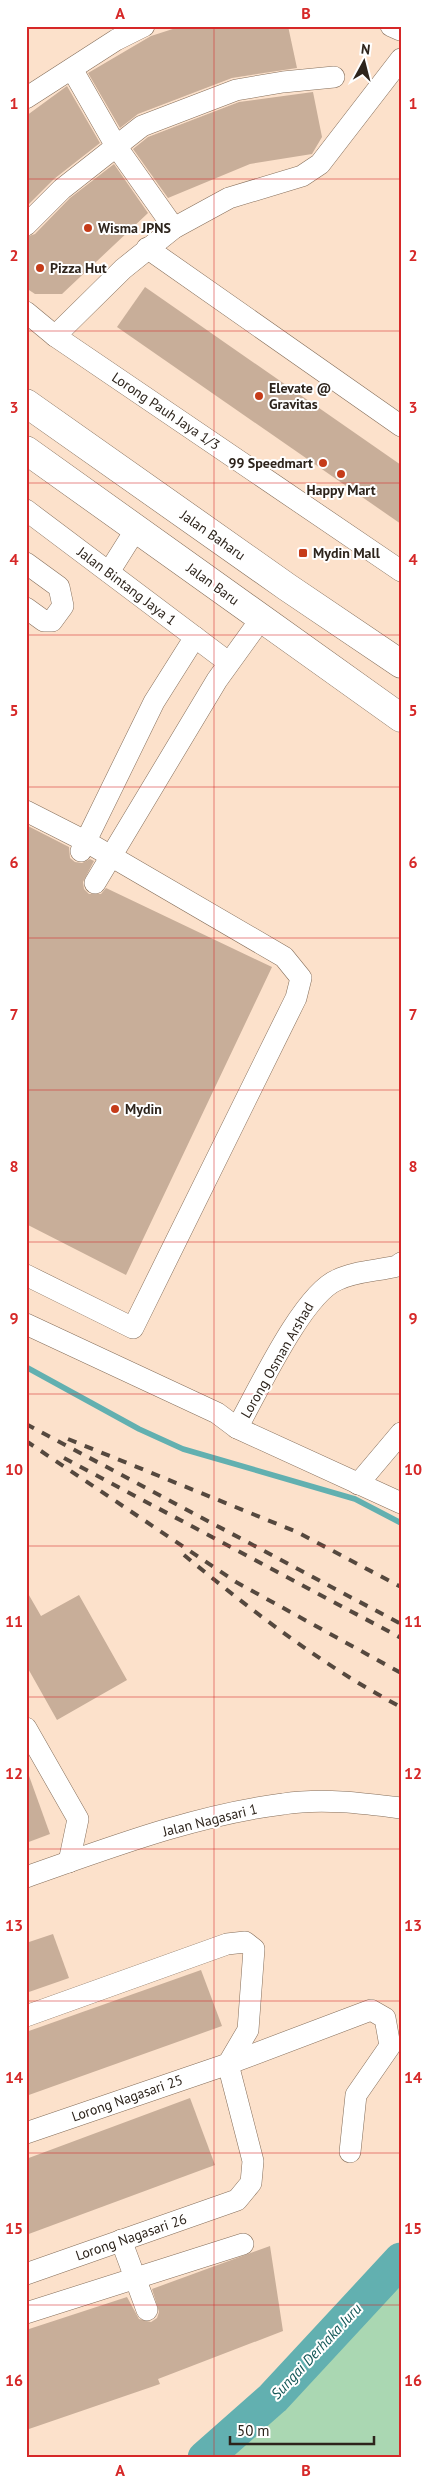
<svg xmlns="http://www.w3.org/2000/svg" width="427" height="2484" viewBox="0 0 427 2484" font-family="'PT Sans',sans-serif">
  <style>
    .green { fill: #aad7b2 }
    .lines { fill: none; stroke-linecap: round; stroke-linejoin: round }
    .stream { stroke: #62b0b0; stroke-width: 5.5 }
    .river { stroke: #62b0b0; stroke-width: 35 }
    .building { fill: #c8ae99 }
    .minor-casing { stroke: #856e5a; stroke-width: 22 }
    .highway-casing { stroke: #856e5a; stroke-width: 29 }
    .minor { stroke: #fff; stroke-width: 21 }
    .highway { stroke: #fff; stroke-width: 28 }
    .rail { stroke: #55483e; stroke-width: 4; stroke-dasharray: 9 9; stroke-linecap: butt }
    .grid { fill: none; stroke: #d62828; stroke-width: 1; stroke-opacity: 0.55 }
    .poi-dot { fill: #c53b19; stroke: #fff; stroke-width: 2 }
    .labels { text-anchor: middle; dominant-baseline: central; stroke-width: 4; stroke-linejoin: round; paint-order: stroke }
    .poi-label { font-size: 14px; font-weight: bold; fill: #2d241c; stroke: #fff; text-anchor: start }
    .street-label { font-size: 14px; fill: #2d241c; stroke: #fff }
    .water-label { font-size: 15px; font-style: italic; fill: #135757; stroke: #fff }
    .neatline { fill: none; stroke: #d62828; stroke-width: 2 }
    .grid-label { font-size: 16px; text-anchor: middle; font-weight: bold; fill: #d62828 }
  </style>
  <rect width="100%" height="100%" fill="#fce1cb"/>
  <!-- green -->
  <polygon class="green" points="401,2270 401,2458 213,2458 311,2365"/>
  <g class="lines">
    <!-- stream -->
    <polyline class="stream" points="26,1367 139,1429 183,1449 355,1499 401,1523"/>
    <!-- river -->
    <polyline class="river" points="205,2458 273,2398 401,2260"/>
  </g>
  <!-- building -->
  <g class="building">
    <polygon points="182,26 288,26 297,68 232,78 138,114 120,128 88,73 151,36"/>
    <polygon points="67,86 100,143 54,179 26,207 26,116"/>
    <polygon points="313,92 322,137 312,154 250,164 168,198 133,149 148,137 239,102"/>
    <polygon points="114,164 148,213 62,294 35,294 26,288 26,237 35,234 70,198"/>
    <polygon points="145,287 401,465 401,524 117,327"/>
    <polygon points="26,825 69,847 70,858 75,862 82,863 90,859 94,861 83,882 84,889 89,894 101,894 106,888 272,967 126,1275 26,1224"/>
    <polygon points="26,1590 41,1616 79,1595 127,1680 57,1720 26,1665"/>
    <polygon points="28,1773 50,1834 26,1843 26,1774"/>
    <polygon points="53,1934 69,1978 26,1993 26,1943"/>
    <polygon points="201,1970 222,2026 26,2096 26,2032"/>
    <polygon points="190,2098 215,2165 26,2235 26,2159"/>
    <polygon points="270,2246 283,2331 158,2379 160,2384 26,2430 26,2330 127,2297 139,2319 151,2322 157,2318 159,2312 152,2289"/>
  </g>
  <g class="lines">
    <!-- minor casing -->
    <g class="minor-casing">
      <g id="minor">
        <polyline points="391,26 400,30"/>
        <polyline points="72,69 116,146 174,228"/>
        <polyline points="26,98 116,40 144,26"/>
        <polyline points="26,225 62,189 142,126 236,90 283,82 334,77"/>
        <polyline points="147,248 401,426"/>
        <polyline points="26,312 55,336 401,571"/>
        <polyline points="55,336 123,269 174,228 229,198 302,176 320,164 401,59"/>
        <polyline points="26,510 228,662"/>
        <polyline points="26,563 59,587 63,606 52,621 44,621 26,608"/>
        <polyline points="109,572 136,529"/>
        <polyline points="26,811 85,841 284,957 301,978 296,998 133,1328 26,1275"/>
        <polyline points="81,851 154,702 195,637"/>
        <polyline points="95,883 217,680 261,619"/>
        <polyline points="26,1324 217,1413 237,1428 401,1503"/>
        <path d="M 237,1428 C 257,1393 302,1295 337,1280 C 355,1271 378,1271 397,1266 L 401,1263"/>
        <polyline points="358,1484 401,1433"/>
        <polyline points="26,1728 78,1819 69,1862"/>
        <path d="M 26,1877 C 109,1848 195,1815 283,1804 C 322,1798 362,1803 401,1808"/>
        <polyline points="26,2016 227,1944 245,1942 254,1949 248,2030 228,2064 253,2161 251,2183 237,2200 26,2274"/>
        <polyline points="26,2133 228,2064 371,2010 385,2018 390,2046 356,2095 350,2152"/>
        <polyline points="121,2240 147,2310"/>
        <polyline points="26,2313 243,2244"/>
      </g>
    </g>
    <!-- highway casing -->
    <g class="highway-casing">
      <g id="highway">
        <polyline points="26,403 287,587 401,664"/>
        <polyline points="26,450 401,718"/>
      </g>
    </g>
    <!-- minor -->
    <use href="#minor" class="minor"/>
    <!-- highway -->
    <use href="#highway" class="highway"/>
    <!-- rail -->
    <g class="rail">
      <polyline points="26,1424 401,1624"/>
      <polyline points="68,1439 297,1532 401,1587"/>
      <polyline points="26,1441 236,1582 401,1673"/>
      <polyline points="64,1458 401,1638"/>
      <path d="M 184,1555 C 252,1611 323,1666 401,1707"/>
    </g>
  </g>
  <!-- grid -->
  <path class="grid" d="M 214,26 L 214,2458M 26,179 L 401,179M 26,331 L 401,331M 26,483 L 401,483M 26,635 L 401,635M 26,787 L 401,787M 26,938 L 401,938M 26,1090 L 401,1090M 26,1242 L 401,1242M 26,1394 L 401,1394M 26,1546 L 401,1546M 26,1697 L 401,1697M 26,1849 L 401,1849M 26,2001 L 401,2001M 26,2153 L 401,2153M 26,2305 L 401,2305"/>
  <!-- markers -->
  <g class="poi-dot">
    <circle cx="88" cy="228" r="5"/>
    <circle cx="40" cy="268" r="5"/>
    <circle cx="259" cy="396" r="5"/>
    <circle cx="323" cy="463" r="5"/>
    <circle cx="341" cy="474" r="5"/>
    <rect x="298" y="548" width="10" height="10" rx="2.5"/>
    <circle cx="115" cy="1109" r="5"/>
  </g>
  <g class="labels">
    <!-- poi labels -->
    <g class="poi-label">
      <text x="98" y="228">Wisma JPNS</text>
      <text x="50" y="268">Pizza Hut</text>
      <text x="269" y="388">Elevate @<tspan x="269" dy="16">Gravitas</tspan></text>
      <text x="313" y="463" text-anchor="end">99 Speedmart</text>
      <text x="341" y="490" text-anchor="middle">Happy Mart</text>
      <text x="313" y="553">Mydin Mall</text>
      <text x="125" y="1109">Mydin</text>
    </g>
    <!-- street labels -->
    <g class="street-label">
      <text transform="translate(166 411) rotate(34)">Lorong Pauh Jaya 1/3</text>
      <text transform="translate(213 535) rotate(35)">Jalan Baharu</text>
      <text transform="translate(213 584) rotate(36)">Jalan Baru</text>
      <text transform="translate(127 586) rotate(37)">Jalan Bintang Jaya 1</text>
      <text transform="translate(277 1360) rotate(-60)">Lorong Osman Arshad</text>
      <text transform="translate(210 1820) rotate(-14)">Jalan Nagasari 1</text>
      <text transform="translate(127 2098) rotate(-19)">Lorong Nagasari 25</text>
      <text transform="translate(131 2237) rotate(-19)">Lorong Nagasari 26</text>
    </g>
    <!-- water labels -->
    <g class="water-label">
      <text transform="translate(316 2351) rotate(-47)">Sungai Derhaka Juru</text>
    </g>
  </g>
  <!-- border -->
  <rect width="427" height="2484" fill="none" stroke="#ffffff" stroke-width="55"/>
  <!-- north arrow -->
  <g transform="translate(364 62) rotate(7)" stroke="#ffffff" stroke-width="4" paint-order="stroke">
  <path d="M0-4L9 19L0 12L-9 19Z" fill="#2d241c"/>
  <text y="-8" font-size="14" font-weight="bold" text-anchor="middle" fill="#2d241c">N</text>
  </g>
  <!-- scale -->
  <path d="M230 2436v8h144v-8" fill="none" stroke="#2d241c" stroke-width="2.5"/>
  <text x="237" y="2436" font-size="15" fill="#2d241c" stroke="#ffffff" stroke-width="4" paint-order="stroke">50 m</text>
  <rect x="28" y="28" width="372" height="2428" class="neatline"/>
  <g class="grid-label">
    <text x="120" y="19">A</text>
    <text x="306" y="19">B</text>
    <text x="14" y="109">1</text>
    <text x="413" y="109">1</text>
    <text x="14" y="261">2</text>
    <text x="413" y="261">2</text>
    <text x="14" y="413">3</text>
    <text x="413" y="413">3</text>
    <text x="14" y="565">4</text>
    <text x="413" y="565">4</text>
    <text x="14" y="716">5</text>
    <text x="413" y="716">5</text>
    <text x="14" y="868">6</text>
    <text x="413" y="868">6</text>
    <text x="14" y="1020">7</text>
    <text x="413" y="1020">7</text>
    <text x="14" y="1172">8</text>
    <text x="413" y="1172">8</text>
    <text x="14" y="1324">9</text>
    <text x="413" y="1324">9</text>
    <text x="14" y="1475">10</text>
    <text x="413" y="1475">10</text>
    <text x="14" y="1627">11</text>
    <text x="413" y="1627">11</text>
    <text x="14" y="1779">12</text>
    <text x="413" y="1779">12</text>
    <text x="14" y="1931">13</text>
    <text x="413" y="1931">13</text>
    <text x="14" y="2083">14</text>
    <text x="413" y="2083">14</text>
    <text x="14" y="2234">15</text>
    <text x="413" y="2234">15</text>
    <text x="14" y="2386">16</text>
    <text x="413" y="2386">16</text>
    <text x="120" y="2476">A</text>
    <text x="306" y="2476">B</text>
  </g>
</svg>
